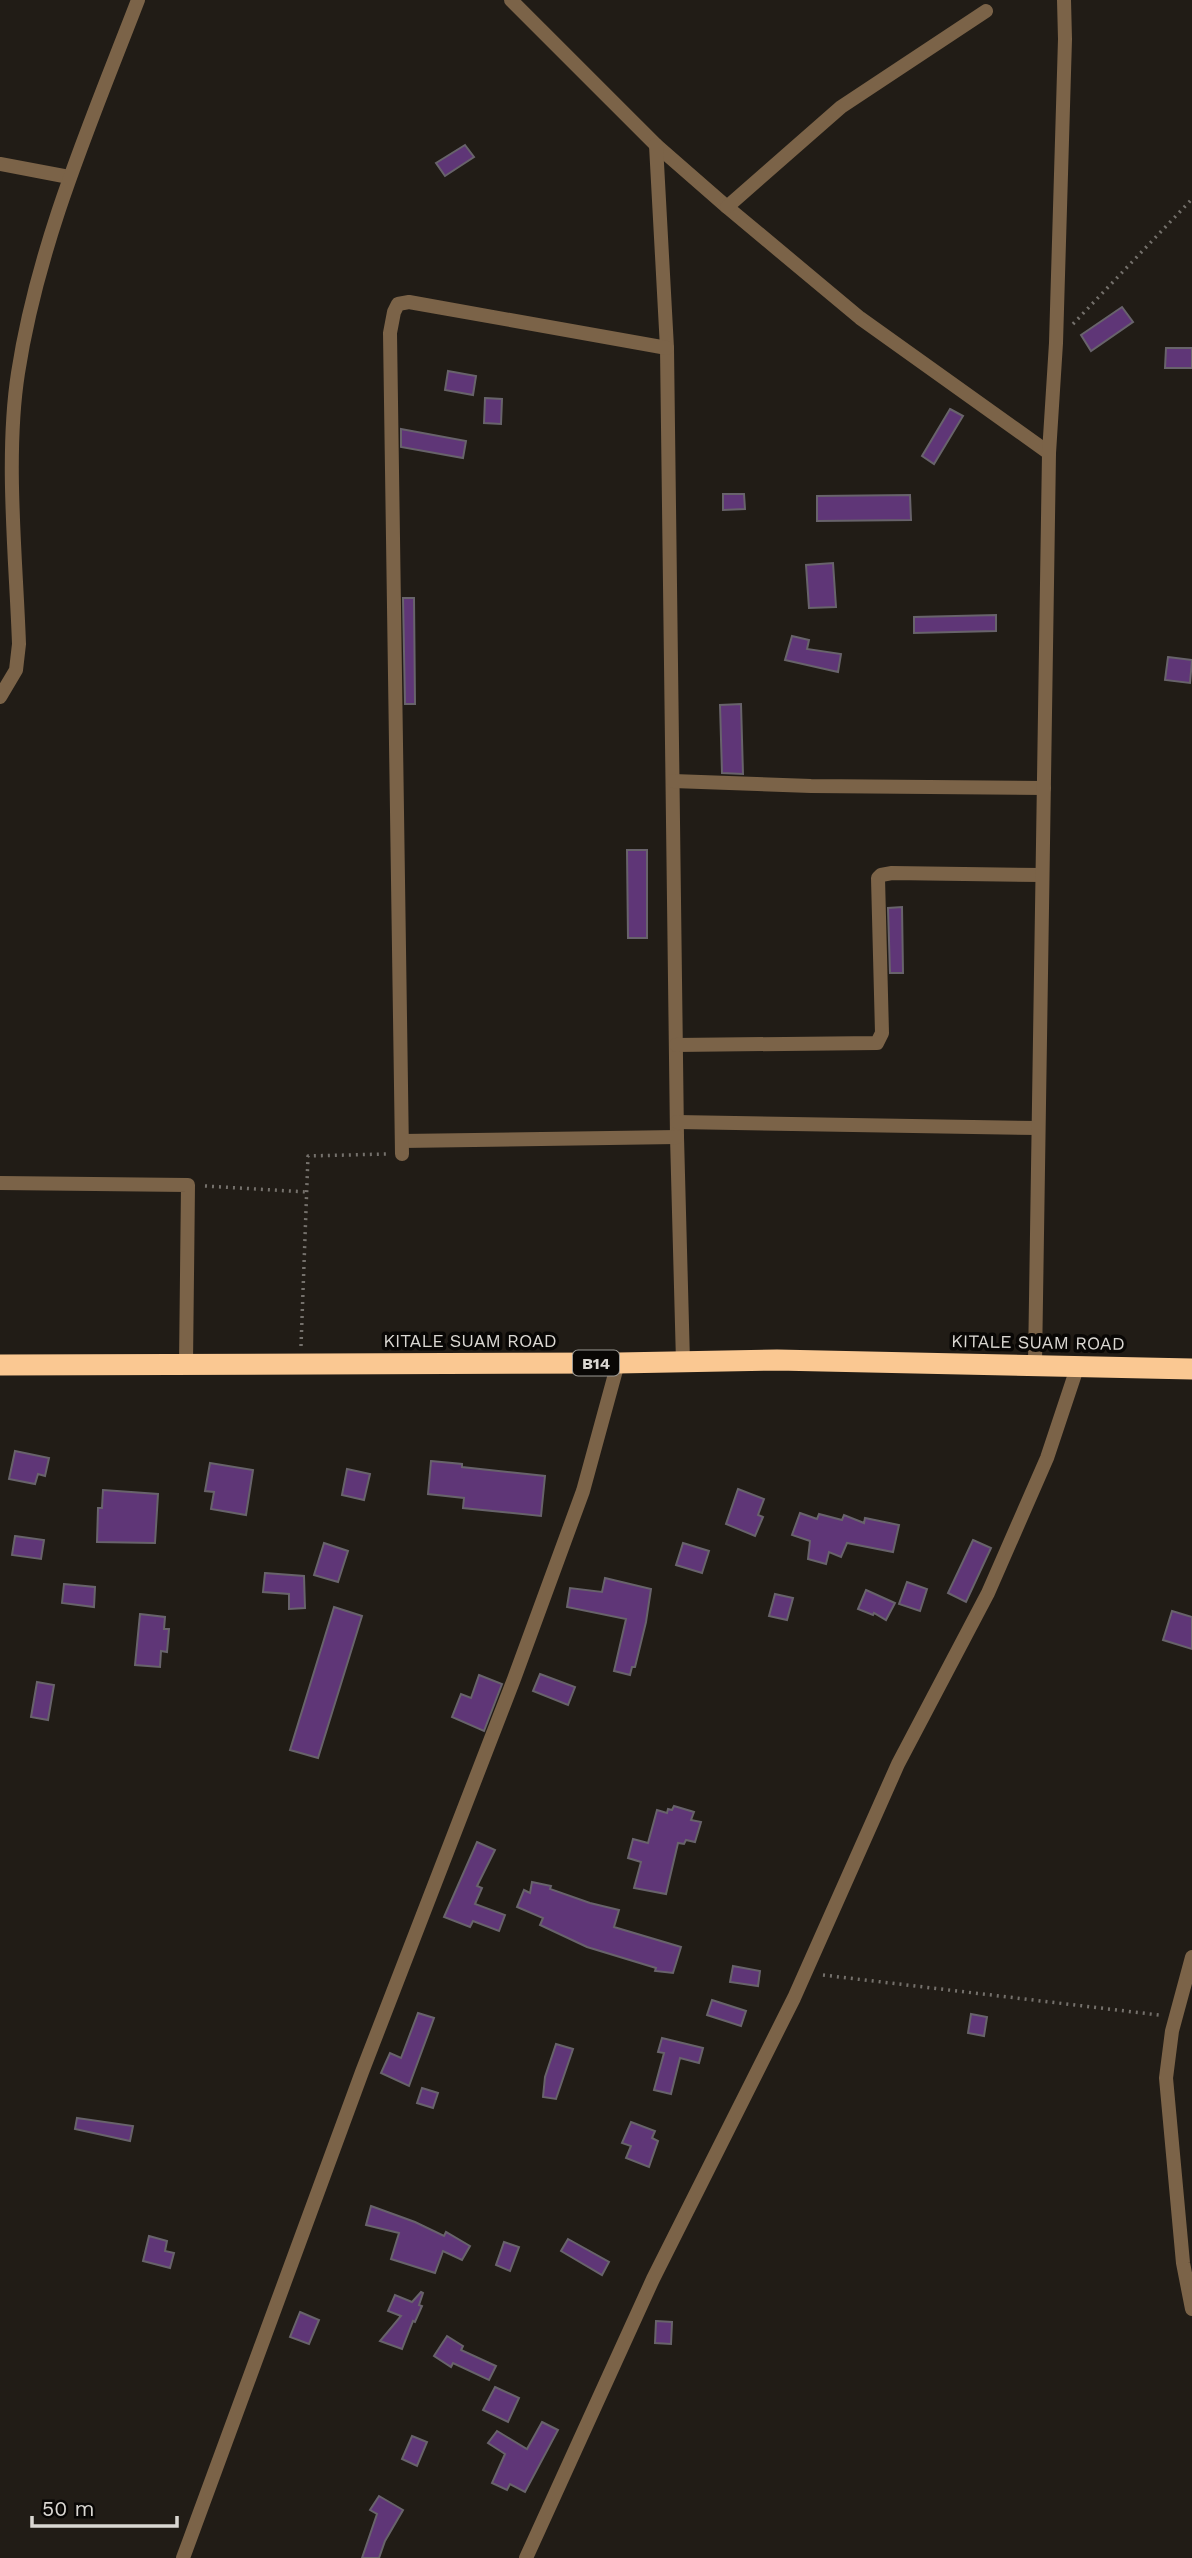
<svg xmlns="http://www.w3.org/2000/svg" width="1192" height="2558" viewBox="0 0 1192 2558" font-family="'Work Sans',sans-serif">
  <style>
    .building { fill: #5f3677; stroke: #68636b; stroke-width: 2 }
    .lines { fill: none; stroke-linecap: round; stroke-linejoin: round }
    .path { stroke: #75716c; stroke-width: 3.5; stroke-dasharray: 2 5; stroke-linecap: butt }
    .street { stroke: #7b6348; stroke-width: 14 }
    .highway { stroke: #fac892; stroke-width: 21 }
    .labels { text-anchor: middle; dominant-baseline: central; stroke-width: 7; stroke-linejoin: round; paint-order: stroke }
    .shield { fill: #090705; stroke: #9b9994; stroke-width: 2 }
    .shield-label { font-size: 16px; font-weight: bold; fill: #dad7d2 }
    .street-label { font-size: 18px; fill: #dad7d2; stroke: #090705 }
  </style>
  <rect width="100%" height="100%" fill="#211c16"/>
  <!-- building -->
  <g class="building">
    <polygon points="465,145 474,157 445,176 436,163"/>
    <polygon points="1122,307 1133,322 1091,351 1081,335"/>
    <polygon points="1166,348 1192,348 1192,368 1165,368"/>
    <polygon points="448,371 476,376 473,395 445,390"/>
    <polygon points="485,398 502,399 501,424 484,423"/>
    <polygon points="950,409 963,416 934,464 922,456"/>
    <polygon points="401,429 466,441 463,458 401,447"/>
    <polygon points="723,494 744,494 745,509 723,510"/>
    <polygon points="910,495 911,520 817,521 817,496"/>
    <polygon points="833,563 836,607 809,608 806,565"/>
    <polygon points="403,598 414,598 415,704 405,704"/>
    <polygon points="996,615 996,631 914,633 914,617"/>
    <polygon points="792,636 809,640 807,649 841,654 838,672 785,660"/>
    <polygon points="1168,657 1192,660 1190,683 1165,680"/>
    <polygon points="741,704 743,774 722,773 720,705"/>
    <polygon points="627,850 647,850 647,938 628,938"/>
    <polygon points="902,907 903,973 890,973 888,908"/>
    <polygon points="15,1451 49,1458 45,1476 38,1474 35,1484 9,1479"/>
    <polygon points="431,1461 462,1464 462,1467 545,1476 541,1516 463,1508 464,1498 428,1494"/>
    <polygon points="210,1463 253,1470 246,1515 211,1509 214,1492 205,1491"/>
    <polygon points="347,1469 370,1474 364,1500 342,1495"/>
    <polygon points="738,1489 764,1499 758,1515 763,1517 755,1536 726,1524"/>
    <polygon points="103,1490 158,1494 155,1543 97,1542 98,1508 102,1508"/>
    <polygon points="800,1513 817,1519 819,1514 842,1520 844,1515 864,1523 865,1518 899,1525 893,1552 847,1543 841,1557 829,1552 826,1564 808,1559 810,1541 792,1535"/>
    <polygon points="15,1536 44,1540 41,1559 12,1555"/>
    <polygon points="973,1540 991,1548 966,1602 948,1593"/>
    <polygon points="324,1543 348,1551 338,1582 314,1575"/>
    <polygon points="683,1543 709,1551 702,1573 676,1565"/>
    <polygon points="265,1573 304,1576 305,1608 289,1609 289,1594 263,1592"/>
    <polygon points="605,1578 651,1589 646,1622 635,1667 632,1667 630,1675 614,1671 626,1619 567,1607 570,1588 602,1592"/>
    <polygon points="907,1582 927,1589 920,1611 899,1604"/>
    <polygon points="64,1584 95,1587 94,1607 62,1603"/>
    <polygon points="866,1590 895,1603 886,1620 874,1613 873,1615 858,1609"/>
    <polygon points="775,1594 793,1598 787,1620 769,1616"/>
    <polygon points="334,1607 362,1616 318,1758 290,1750"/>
    <polygon points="1172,1611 1192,1617 1192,1649 1163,1640"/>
    <polygon points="140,1614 165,1617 164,1629 169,1629 167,1652 161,1651 160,1667 135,1665"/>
    <polygon points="540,1674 575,1687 568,1705 533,1691"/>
    <polygon points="479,1675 502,1684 484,1731 452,1717 461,1694 471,1698"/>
    <polygon points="37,1682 54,1685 48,1720 31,1717"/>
    <polygon points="674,1806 694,1812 691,1820 701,1822 695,1842 686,1840 684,1844 678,1843 666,1894 634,1888 641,1862 628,1858 633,1839 648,1843 657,1810 667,1813 668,1809 672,1810"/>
    <polygon points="477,1842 495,1850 477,1886 482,1888 475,1904 505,1915 499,1931 473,1921 470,1927 444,1917"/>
    <polygon points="532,1882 551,1886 550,1889 590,1903 619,1910 614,1927 681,1947 673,1973 655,1971 656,1968 587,1947 540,1925 543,1918 517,1907 524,1890 530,1893"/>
    <polygon points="733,1966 760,1971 758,1986 730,1982"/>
    <polygon points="712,2000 746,2011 741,2026 707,2015"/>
    <polygon points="418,2013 434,2018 409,2086 381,2073 390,2053 401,2058"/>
    <polygon points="971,2014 987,2017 984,2036 968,2033"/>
    <polygon points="662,2038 703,2048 699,2063 680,2058 671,2094 654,2090 664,2053 658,2052"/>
    <polygon points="556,2044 573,2049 556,2099 543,2097 545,2077"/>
    <polygon points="422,2088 438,2093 433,2108 417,2103"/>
    <polygon points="77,2118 133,2126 130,2141 75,2129"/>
    <polygon points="631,2122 655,2131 652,2138 658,2141 649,2167 626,2158 631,2146 622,2143"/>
    <polygon points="371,2206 415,2222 444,2236 446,2232 470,2246 462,2260 443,2251 435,2273 391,2259 399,2233 366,2225"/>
    <polygon points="149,2236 167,2241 165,2251 174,2253 170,2268 143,2261"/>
    <polygon points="568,2239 609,2262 602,2275 561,2251"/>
    <polygon points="504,2242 519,2247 510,2271 496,2265"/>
    <polygon points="421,2292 423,2293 419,2305 422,2306 415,2322 413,2321 402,2349 380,2341 401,2316 388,2311 395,2295 412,2302"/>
    <polygon points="300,2312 319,2320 309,2344 290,2337"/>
    <polygon points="656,2321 672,2322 671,2344 655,2343"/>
    <polygon points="447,2336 463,2346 461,2350 496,2366 489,2380 453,2363 451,2367 434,2356"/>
    <polygon points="495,2387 519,2398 508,2422 483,2410"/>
    <polygon points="542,2422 558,2430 525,2492 510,2484 507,2490 492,2483 505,2454 488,2443 497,2431 527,2449"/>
    <polygon points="412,2436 427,2442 417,2466 402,2459"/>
    <polygon points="379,2496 403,2510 385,2541 379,2558 362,2558 377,2514 370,2510"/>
  </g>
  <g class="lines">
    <!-- path -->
    <g class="path">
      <polyline points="1073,324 1192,199"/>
      <polyline points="205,1186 307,1192"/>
      <polyline points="301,1346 308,1156 386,1154"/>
      <polyline points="823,1975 1159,2015"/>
    </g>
    <!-- street -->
    <g class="street">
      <polyline points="511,0 656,145 727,207 860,318 1049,453"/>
      <polyline points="656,145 667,348 677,1137 683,1362"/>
      <polyline points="0,164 69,177"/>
      <polyline points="727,207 841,107 986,11"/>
      <path d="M 0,697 L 16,670 L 19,644 C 16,559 5,457 18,373 C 38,243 91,122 138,0"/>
      <polyline points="673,781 811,786 1044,788"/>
      <polyline points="676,1045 877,1043 882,1033 878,878 881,875 892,873 1042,875"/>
      <polyline points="677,1122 1038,1128"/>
      <polyline points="402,1141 677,1137"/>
      <polyline points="402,1154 390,333 394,312 398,304 409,302 667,348"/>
      <polyline points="0,1183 188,1185 186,1364"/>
      <polyline points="1035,1364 1049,453 1056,343 1065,39 1064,0"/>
      <polyline points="1192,1957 1172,2031 1166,2078 1183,2263 1192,2309"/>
      <polyline points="183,2558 362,2072 514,1679 583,1491 618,1363"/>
      <polyline points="526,2558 653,2279 794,1998 898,1764 988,1593 1047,1458 1078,1365"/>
    </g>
    <!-- highway -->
    <polyline class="highway" points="0,1365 618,1363 777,1360 1192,1369"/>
  </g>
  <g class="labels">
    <!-- shield labels -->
    <rect class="shield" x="573" y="1350.5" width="46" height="25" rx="5"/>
    <g class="shield-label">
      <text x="596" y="1363">B14</text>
    </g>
    <!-- street labels -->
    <g class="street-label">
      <text x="470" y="1340">KITALE SUAM ROAD</text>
      <text transform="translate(1038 1342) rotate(1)">KITALE SUAM ROAD</text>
    </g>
  </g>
  <!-- scale -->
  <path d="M32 2516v10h145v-10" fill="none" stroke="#dad7d2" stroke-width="3.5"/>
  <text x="42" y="2516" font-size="21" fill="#dad7d2" stroke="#090705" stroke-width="5" paint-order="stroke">50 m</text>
</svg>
